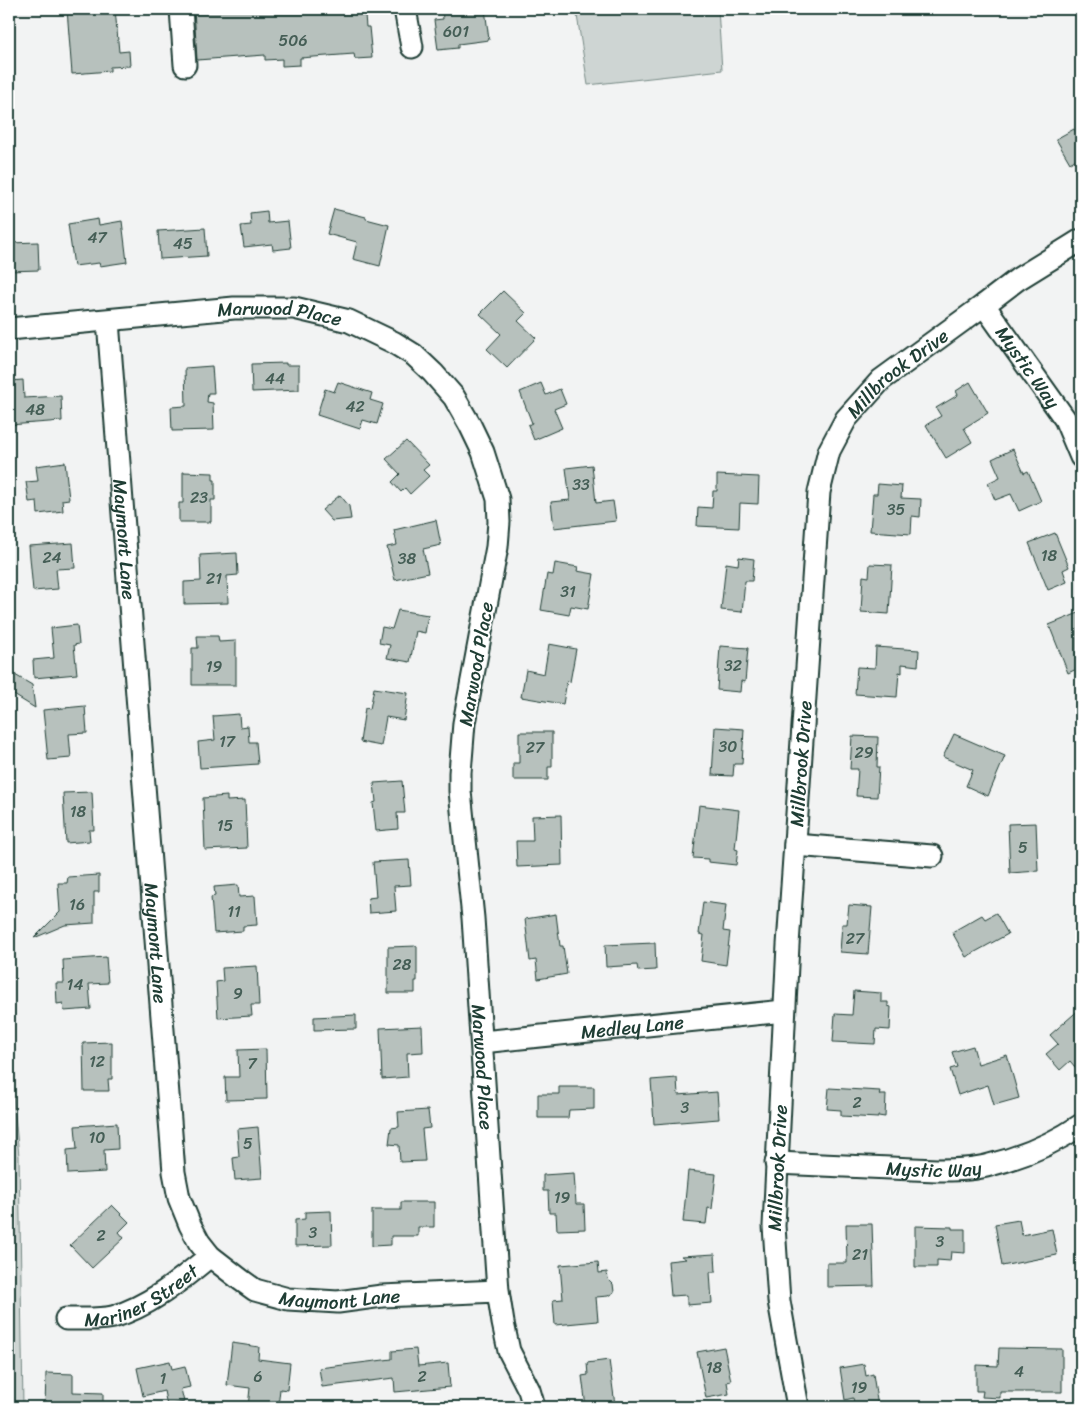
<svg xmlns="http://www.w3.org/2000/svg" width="1090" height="1416" viewBox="0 0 1090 1416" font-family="Sriracha,sans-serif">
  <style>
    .green { fill: #ced5d3; stroke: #768984 }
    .building { fill: #b7c1bd; stroke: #1f3d34 }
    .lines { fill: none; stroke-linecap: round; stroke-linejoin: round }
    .minor-casing { stroke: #1f3d34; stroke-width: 25 }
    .minor { stroke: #fff; stroke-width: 21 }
    .labels { text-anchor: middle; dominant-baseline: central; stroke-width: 4; stroke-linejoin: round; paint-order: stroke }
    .number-label { font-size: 16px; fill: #455e56 }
    .street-label { font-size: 19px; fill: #1f3d34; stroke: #fff }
  </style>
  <rect width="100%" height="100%" fill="#f2f3f3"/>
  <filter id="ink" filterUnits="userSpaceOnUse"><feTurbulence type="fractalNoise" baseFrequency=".02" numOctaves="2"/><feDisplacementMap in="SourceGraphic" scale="10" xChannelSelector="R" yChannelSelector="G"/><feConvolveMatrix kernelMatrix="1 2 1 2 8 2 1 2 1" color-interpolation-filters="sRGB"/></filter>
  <g filter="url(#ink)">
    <!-- green -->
    <g class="green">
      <polygon points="576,9 718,9 722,70 588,85"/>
      <polygon points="9,1054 19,1156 23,1407 9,1407"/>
    </g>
    <!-- building -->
    <g class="building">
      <polygon points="67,9 96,9 96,10 115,9 119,52 129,51 130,66 110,67 110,71 72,74"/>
      <polygon points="194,9 362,9 362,16 365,15 366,27 369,27 372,58 355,59 354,54 300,58 300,65 282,66 282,59 265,60 265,55 197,60"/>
      <polygon points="442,9 485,9 489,40 458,44 458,48 438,50 434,20 443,19"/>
      <polygon points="1074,129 1077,133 1081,131 1081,156 1070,163 1056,139"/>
      <polygon points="334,209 366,217 366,219 389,225 380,266 353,259 357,242 327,234"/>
      <polygon points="267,211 268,223 288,221 291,248 273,250 272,244 244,247 241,226 251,225 250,213"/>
      <polygon points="98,219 99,225 122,221 127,262 100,266 99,263 74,266 68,224"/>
      <polygon points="205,228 207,256 160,259 158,231"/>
      <polygon points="38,242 39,270 9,271 9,243"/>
      <polygon points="503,291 526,313 518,321 536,338 507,368 487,349 501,334 480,314"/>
      <polygon points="286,363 286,365 299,365 299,390 252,392 251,364"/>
      <polygon points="212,366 214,393 208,393 207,402 213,403 214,430 172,431 171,407 186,406 185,368"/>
      <polygon points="23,380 24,398 61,396 62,421 9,425 9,381"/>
      <polygon points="338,382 372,393 370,400 383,404 377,424 363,420 360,429 317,415 325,389 334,392"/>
      <polygon points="970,382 988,413 964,428 972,442 946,458 926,425 941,416 936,408 958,395 956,391"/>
      <polygon points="541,383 546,395 560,389 566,404 554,409 562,428 534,440 528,425 532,423 520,392"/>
      <polygon points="406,441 429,465 423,470 429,476 410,494 405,488 401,492 392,482 400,474 386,459"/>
      <polygon points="1013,449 1024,473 1028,471 1041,501 1019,511 1011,494 995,500 988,483 1000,477 992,459"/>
      <polygon points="65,462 69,499 62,500 63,511 38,514 37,501 29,502 26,482 38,481 36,466"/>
      <polygon points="592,465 596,503 613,501 616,521 554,528 551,502 570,500 566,468"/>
      <polygon points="183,472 213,473 213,480 215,480 215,500 211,500 211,522 179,522 179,503 183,503"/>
      <polygon points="717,475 759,477 758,504 740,503 739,528 697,526 698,507 712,508 713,491 717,491"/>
      <polygon points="878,484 902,486 901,498 921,499 920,517 912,516 911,534 870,531 873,494 877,494"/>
      <polygon points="340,495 349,506 351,519 332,521 322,510"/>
      <polygon points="436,520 441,545 423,549 428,573 395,580 387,547 397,545 394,530"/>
      <polygon points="1055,533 1069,567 1063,570 1067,582 1048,590 1029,543"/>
      <polygon points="73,543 75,568 56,569 58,589 33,591 29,546"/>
      <polygon points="237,553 238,575 227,576 228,603 184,604 184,582 201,581 200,555"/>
      <polygon points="739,557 754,559 752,581 745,581 742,612 721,610 726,563 738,565"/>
      <polygon points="555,563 578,567 577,571 594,574 588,609 571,606 569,615 541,610 547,574 553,575"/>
      <polygon points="870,564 892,565 889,614 861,612 863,576 869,577"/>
      <polygon points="398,610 428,615 425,633 416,631 410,662 387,658 390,645 379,643 382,627 392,629"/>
      <polygon points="1081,612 1081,667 1068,673 1049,625"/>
      <polygon points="77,625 79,644 74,645 77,674 34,678 33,660 54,658 51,628"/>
      <polygon points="197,636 218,636 219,642 236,641 236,685 192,685 192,648 198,648"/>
      <polygon points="549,644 576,649 570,682 567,681 563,704 521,697 526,670 544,674"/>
      <polygon points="720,646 748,648 745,682 741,681 740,692 717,690"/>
      <polygon points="876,647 919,650 918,666 902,664 902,673 899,672 897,697 855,694 857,667 875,668"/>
      <polygon points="15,675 32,685 35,708 9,692 9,685"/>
      <polygon points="374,688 408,693 404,720 386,717 381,746 360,742 365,708 370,709"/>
      <polygon points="85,706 87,733 69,734 71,758 48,760 43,710"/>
      <polygon points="239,714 240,727 248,726 249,742 256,742 258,764 200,768 198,742 215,740 213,716"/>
      <polygon points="715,727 744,729 742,764 734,764 733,776 712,775"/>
      <polygon points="519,732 552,732 552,767 548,767 548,780 513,780 513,763 519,763"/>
      <polygon points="954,734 1005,756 988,796 966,786 973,770 943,757"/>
      <polygon points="852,736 878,737 877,767 879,767 877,797 856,796 858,769 850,769"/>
      <polygon points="402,781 405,813 397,813 398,829 376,831 373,803 376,802 374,783"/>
      <polygon points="92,792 94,830 89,830 90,841 66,843 63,793"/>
      <polygon points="227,796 227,801 245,800 247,848 205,850 203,798"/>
      <polygon points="699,805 739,810 735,849 738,850 736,865 708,862 708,859 693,858"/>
      <polygon points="561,815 562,865 517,867 516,841 533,841 532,816"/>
      <polygon points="1036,823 1038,871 1010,873 1008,824"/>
      <polygon points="409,860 411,885 394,886 396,911 369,913 368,898 376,897 373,862"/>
      <polygon points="99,875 99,892 94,892 94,923 65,925 34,938 60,912 58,883 67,883 68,877"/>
      <polygon points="238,885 239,897 255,896 257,925 243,926 243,931 214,933 211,897 215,896 214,887"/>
      <polygon points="703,902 726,905 723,931 730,932 726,965 701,961 704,935 699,934"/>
      <polygon points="849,905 872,907 868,954 840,952 842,924 847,924"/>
      <polygon points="996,913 1008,934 966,957 952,932 982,915 985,919"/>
      <polygon points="556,914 560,946 563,946 567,974 538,979 536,960 530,961 525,919"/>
      <polygon points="655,943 656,970 638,971 637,965 606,967 605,945"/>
      <polygon points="417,946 417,981 415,981 415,993 388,993 388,947"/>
      <polygon points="106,957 108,983 89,984 91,1009 64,1011 63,1003 57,1004 56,983 64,983 63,960"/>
      <polygon points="257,966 259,1005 251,1005 252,1016 218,1018 216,982 223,981 222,968"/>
      <polygon points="854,991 881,993 881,1002 888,1002 888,1006 891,1007 890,1030 876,1029 875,1044 833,1042 835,1014 852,1015"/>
      <polygon points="1081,1008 1081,1074 1070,1061 1060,1070 1046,1054 1058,1044 1050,1035"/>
      <polygon points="356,1015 356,1029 314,1030 314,1017"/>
      <polygon points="422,1026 423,1052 407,1053 408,1077 382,1079 380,1028"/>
      <polygon points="112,1042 112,1079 108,1079 109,1091 84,1091 83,1043"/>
      <polygon points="973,1046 978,1064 1007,1055 1019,1098 994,1105 988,1085 958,1095 950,1069 957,1067 952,1052"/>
      <polygon points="266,1049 267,1099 226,1100 225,1077 239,1077 238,1050"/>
      <polygon points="677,1078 678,1095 717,1092 719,1119 654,1124 651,1080"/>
      <polygon points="559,1087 594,1087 594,1109 569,1110 568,1118 538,1118 538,1094 559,1094"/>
      <polygon points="829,1088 880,1091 879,1095 886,1095 885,1117 878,1116 878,1118 841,1116 841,1110 827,1109"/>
      <polygon points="428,1110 430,1128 422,1129 425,1161 400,1162 399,1145 389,1144 391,1128 399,1127 398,1112"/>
      <polygon points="117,1123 118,1149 104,1150 105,1172 68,1174 67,1150 77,1149 75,1126"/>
      <polygon points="258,1127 262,1178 235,1180 233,1158 239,1157 237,1129"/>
      <polygon points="688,1171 716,1174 712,1209 708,1208 706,1224 683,1222"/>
      <polygon points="574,1173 576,1204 584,1204 585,1229 557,1230 556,1213 549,1213 548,1191 543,1191 543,1175"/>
      <polygon points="401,1202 434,1202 434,1227 418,1227 418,1236 391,1236 391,1245 372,1246 372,1210 401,1210"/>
      <polygon points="112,1205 129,1222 119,1232 124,1238 92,1268 70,1245"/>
      <polygon points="331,1211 332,1245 295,1246 295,1220 305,1219 305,1212"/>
      <polygon points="1019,1220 1022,1235 1052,1229 1057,1255 1002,1266 995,1224"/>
      <polygon points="846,1224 872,1224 874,1286 827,1287 827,1263 847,1263"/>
      <polygon points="915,1226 952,1227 952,1229 965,1229 965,1253 951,1252 950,1261 937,1260 937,1267 915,1267"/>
      <polygon points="715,1254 716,1272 710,1272 712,1303 687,1305 687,1295 671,1296 668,1261 686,1259 681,1256"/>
      <polygon points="598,1262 599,1273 607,1272 608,1279 613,1284 614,1292 608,1296 596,1297 598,1321 555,1325 553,1300 563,1299 560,1265"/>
      <polygon points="232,1343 259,1347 258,1359 290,1363 287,1390 280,1389 278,1407 248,1407 250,1388 227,1385"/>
      <polygon points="724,1347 731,1381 727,1382 729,1394 706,1398 697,1352"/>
      <polygon points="999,1348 1062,1349 1062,1392 1000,1392 1000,1398 982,1397 983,1391 976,1391 976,1365 998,1366"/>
      <polygon points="416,1349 418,1366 448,1363 450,1387 395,1392 394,1378 322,1387 319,1368 392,1359 392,1351"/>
      <polygon points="609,1360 615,1405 586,1407 582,1376 588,1375 587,1363"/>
      <polygon points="170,1361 172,1369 185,1366 190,1387 181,1389 184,1402 167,1406 164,1391 143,1396 137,1368"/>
      <polygon points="864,1364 866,1376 873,1374 878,1407 855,1407 853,1398 845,1400 840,1368"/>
      <polygon points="46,1373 73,1374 73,1392 103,1393 103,1407 45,1407"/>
    </g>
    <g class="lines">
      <!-- minor casing -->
      <g class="minor-casing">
        <g id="minor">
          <polyline points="181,9 185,65"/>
          <polyline points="405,9 412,47"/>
          <path id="s1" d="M 984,305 L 1065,419 L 1081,457"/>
          <path id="s2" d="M 108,321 L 174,1172 L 179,1198 L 190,1225 L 199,1242 L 210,1256 L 241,1280 L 255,1290 L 288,1299 L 338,1302 L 382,1296 L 498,1291"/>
          <path id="s3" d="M 9,329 L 234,308 L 294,308 L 349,321 L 393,342 L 414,355 L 433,373 L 454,397 L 470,425 L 483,452 L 498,499 L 499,522 L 497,547 L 464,723 L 460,773 L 460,791 L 473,918 L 498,1291 L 503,1323 L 509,1351 L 529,1390 L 534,1407"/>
          <polyline points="795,845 932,856"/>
          <path id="s4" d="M 482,1042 L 784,1011"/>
          <path id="s5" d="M 776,1163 L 936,1170 C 953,1170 970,1170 986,1166 C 1019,1158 1053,1144 1081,1125"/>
          <path id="s6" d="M 66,1319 C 79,1319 101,1320 113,1317 C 152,1305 179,1281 210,1256"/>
          <path id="s7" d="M 798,1407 L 779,1301 L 774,1226 L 788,945 L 819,492 L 829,451 L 846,419 L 881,380 L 984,305 L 1018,279 L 1081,240"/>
        </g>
      </g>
      <!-- minor -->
      <use href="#minor" class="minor"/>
    </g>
  </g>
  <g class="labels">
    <!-- number labels -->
    <g class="number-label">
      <text x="456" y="31">601</text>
      <text x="293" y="40">506</text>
      <text x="97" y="237">47</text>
      <text x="183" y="243">45</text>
      <text x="275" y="378">44</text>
      <text x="355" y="406">42</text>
      <text x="35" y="409">48</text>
      <text x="581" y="484">33</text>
      <text x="199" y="497">23</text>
      <text x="896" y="509">35</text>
      <text x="1049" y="555">18</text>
      <text x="52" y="557">24</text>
      <text x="407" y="558">38</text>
      <text x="214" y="578">21</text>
      <text x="568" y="591">31</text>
      <text x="733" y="665">32</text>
      <text x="214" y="666">19</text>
      <text x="227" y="741">17</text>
      <text x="728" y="746">30</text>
      <text x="535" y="747">27</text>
      <text x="864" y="752">29</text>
      <text x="78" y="811">18</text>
      <text x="225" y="825">15</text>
      <text x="1023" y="847">5</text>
      <text x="77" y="904">16</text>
      <text x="234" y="911">11</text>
      <text x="855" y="938">27</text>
      <text x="402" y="964">28</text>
      <text x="75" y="984">14</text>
      <text x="238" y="993">9</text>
      <text x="97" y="1061">12</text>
      <text x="252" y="1063">7</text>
      <text x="857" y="1102">2</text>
      <text x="685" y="1107">3</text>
      <text x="97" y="1137">10</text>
      <text x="248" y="1143">5</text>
      <text x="562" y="1197">19</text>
      <text x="313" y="1232">3</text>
      <text x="101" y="1235">2</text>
      <text x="940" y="1241">3</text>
      <text x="860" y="1254">21</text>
      <text x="714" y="1367">18</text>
      <text x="1019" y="1371">4</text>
      <text x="258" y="1376">6</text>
      <text x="422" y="1376">2</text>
      <text x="163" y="1378">1</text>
      <text x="859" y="1387">19</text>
    </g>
    <!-- street labels -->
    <g class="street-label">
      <text stroke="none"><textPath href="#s3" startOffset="272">Marwood Place</textPath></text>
      <text stroke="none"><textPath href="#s1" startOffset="76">Mystic Way</textPath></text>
      <text stroke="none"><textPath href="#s7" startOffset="1066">Millbrook Drive</textPath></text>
      <text stroke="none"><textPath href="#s2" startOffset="219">Maymont Lane</textPath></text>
      <text transform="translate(476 664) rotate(-80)">Marwood Place</text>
      <text stroke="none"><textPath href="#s7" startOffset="646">Millbrook Drive</textPath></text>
      <text stroke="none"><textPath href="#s2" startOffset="624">Maymont Lane</textPath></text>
      <text stroke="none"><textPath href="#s4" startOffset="151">Medley Lane</textPath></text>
      <text stroke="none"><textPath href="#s3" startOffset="1158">Marwood Place</textPath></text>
      <text stroke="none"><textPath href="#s5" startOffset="158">Mystic Way</textPath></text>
      <text stroke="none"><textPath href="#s7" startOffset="241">Millbrook Drive</textPath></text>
      <text stroke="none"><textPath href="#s6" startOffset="81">Mariner Street</textPath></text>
      <text stroke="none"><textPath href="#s2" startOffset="1089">Maymont Lane</textPath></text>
    </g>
  </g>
  <!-- margin -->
  <rect width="1090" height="1416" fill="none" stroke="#fff" stroke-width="30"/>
  <rect x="15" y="15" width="1060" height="1386" fill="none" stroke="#1f3d34" stroke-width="2" filter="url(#ink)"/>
</svg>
